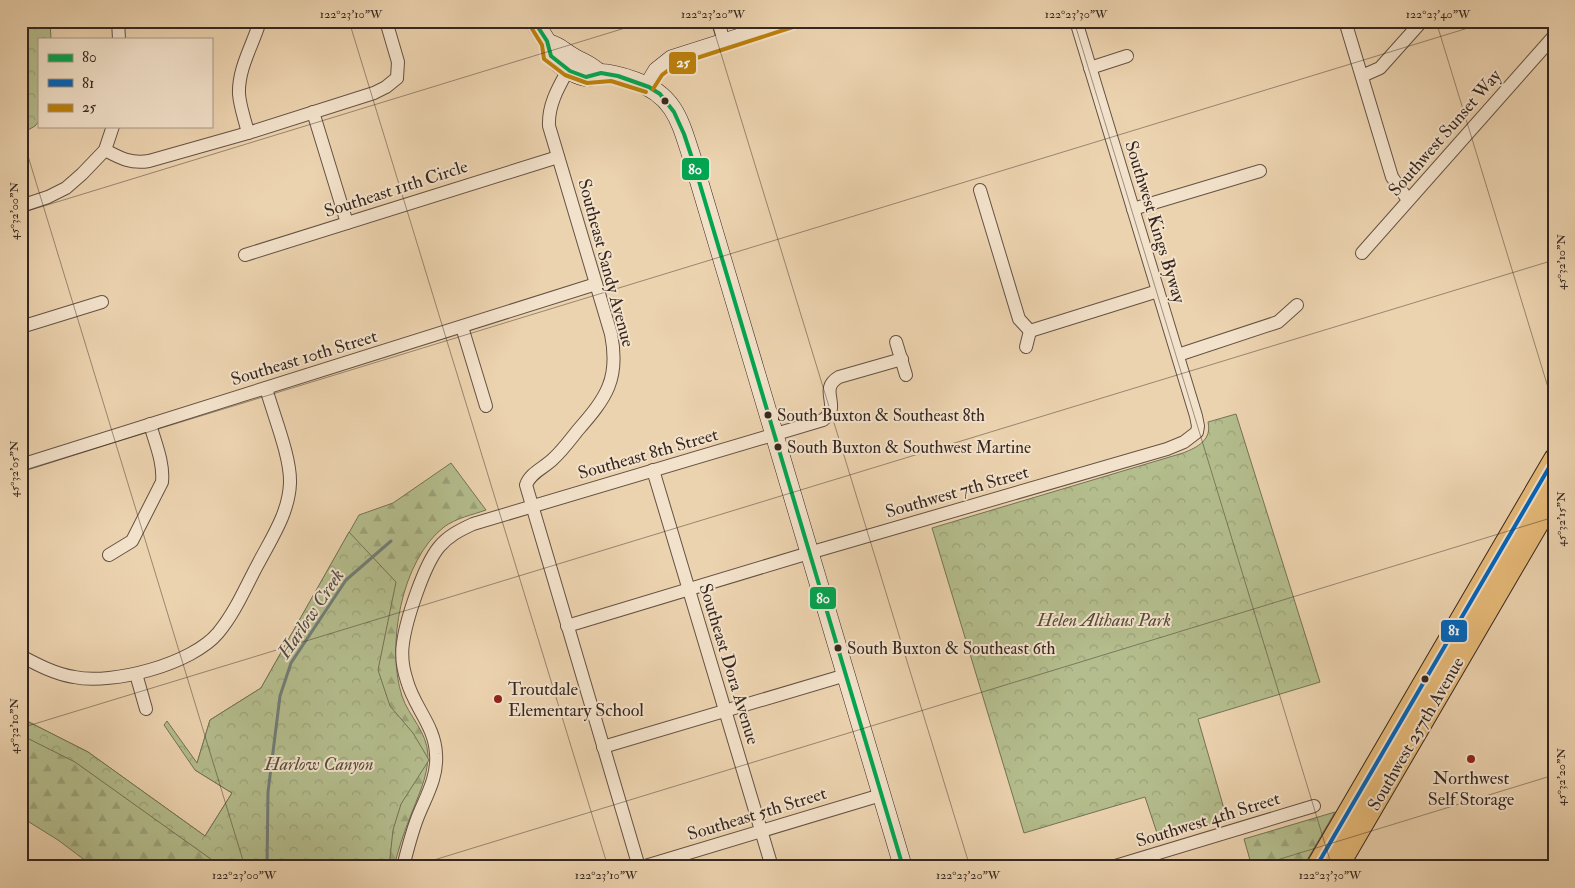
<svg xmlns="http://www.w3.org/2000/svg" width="1575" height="888" viewBox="0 0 1575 888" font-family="'IM FELL Double Pica',serif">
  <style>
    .forest { fill: url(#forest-firs); stroke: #757256 }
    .park { fill: url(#park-crowns); stroke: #757256 }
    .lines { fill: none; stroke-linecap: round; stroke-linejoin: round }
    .stream { stroke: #717d77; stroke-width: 3 }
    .street-casing { stroke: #645244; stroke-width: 14 }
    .secondary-casing { stroke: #362720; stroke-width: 19 }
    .primary-casing { stroke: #362720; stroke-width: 22 }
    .street { stroke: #f3e2cb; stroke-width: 12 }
    .secondary { stroke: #f3e2cb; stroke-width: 18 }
    .primary { stroke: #e6ba78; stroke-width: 20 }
    .bus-1-casing { stroke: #f3e2cb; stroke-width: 8 }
    .bus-2-casing { stroke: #f3e2cb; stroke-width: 8 }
    .bus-3-casing { stroke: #f3e2cb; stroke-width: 8 }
    .bus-1 { stroke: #00a651; stroke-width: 4 }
    .bus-2 { stroke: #0065bd; stroke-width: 4 }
    .bus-3 { stroke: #bd800a; stroke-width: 4 }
    .ticks { fill: none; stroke: #362720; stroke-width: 1; stroke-opacity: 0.45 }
    .bus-dot { fill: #362720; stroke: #f3e2cb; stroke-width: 2 }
    .poi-dot { fill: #8f2418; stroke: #f3e2cb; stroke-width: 2 }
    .labels { text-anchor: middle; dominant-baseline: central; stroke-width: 4; stroke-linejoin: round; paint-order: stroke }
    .bus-label { font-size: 17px; fill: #362720; stroke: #f3e2cb; text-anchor: start }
    .street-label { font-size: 18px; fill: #362720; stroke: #f3e2cb }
    .park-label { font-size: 18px; font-style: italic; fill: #564c3b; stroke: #f3e2cb }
    .poi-label { font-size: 18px; fill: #362720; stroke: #f3e2cb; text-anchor: start }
    .water-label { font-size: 19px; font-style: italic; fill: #4f4b44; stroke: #f3e2cb }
    .line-badge { stroke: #f3e2cb; stroke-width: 2 }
    .badge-label { font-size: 14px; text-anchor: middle; font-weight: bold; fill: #fff }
    .neatline { fill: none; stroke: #362720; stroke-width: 2 }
    .ticks-label { font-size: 12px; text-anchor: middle; fill: #362720 }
  </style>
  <defs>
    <pattern id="forest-firs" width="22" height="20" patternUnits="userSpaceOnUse" patternTransform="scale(1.25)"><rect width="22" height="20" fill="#b4bd8d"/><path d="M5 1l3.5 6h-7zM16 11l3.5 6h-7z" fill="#9ba279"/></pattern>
    <pattern id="park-crowns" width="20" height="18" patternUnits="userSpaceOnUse" patternTransform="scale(1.25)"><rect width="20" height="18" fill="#b4bd8d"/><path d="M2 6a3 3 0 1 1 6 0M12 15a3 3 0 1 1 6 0" fill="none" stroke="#9ba279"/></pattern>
  </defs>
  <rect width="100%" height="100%" fill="#ecd3af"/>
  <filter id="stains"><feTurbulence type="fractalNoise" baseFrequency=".004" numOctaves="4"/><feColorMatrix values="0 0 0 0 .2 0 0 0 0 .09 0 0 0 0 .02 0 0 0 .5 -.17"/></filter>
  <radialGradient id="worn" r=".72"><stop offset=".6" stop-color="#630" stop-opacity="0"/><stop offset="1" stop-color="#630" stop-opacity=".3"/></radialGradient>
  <!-- forest -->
  <g class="forest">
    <path d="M 451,463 L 486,510 C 472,515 456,518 444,527 C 401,560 386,647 402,696 C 409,717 427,731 428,755 C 428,778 417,798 409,820 C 403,835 398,851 394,867 L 94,867 L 58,840 L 21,817 L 21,718 L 88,752 L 205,836 L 232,793 L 195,770 L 210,720 L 261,688 L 359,515 L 393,503 Z"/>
    <polygon points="1335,812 1303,867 1252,867 1244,839"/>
  </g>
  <!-- park -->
  <g class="park">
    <polygon points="21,21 50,21 51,39 39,39 39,121 35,126 21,134"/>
    <path d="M 1236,414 L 1320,682 L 1198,719 L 1227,819 L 1159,839 L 1145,797 L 1024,833 L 932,528 L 1183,453 C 1198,447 1212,440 1208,422 Z"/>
    <polygon points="349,532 396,582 378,670 390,706 413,733 429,760 401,804 393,830 389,867 222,867 75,762 21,735 21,718 88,752 205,836 232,793 195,770 164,725 167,721 197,763 210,720 261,688"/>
  </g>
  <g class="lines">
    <!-- stream -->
    <polyline class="stream" points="267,867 268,792 280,696 291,663 346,580 391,541"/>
    <!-- street casing -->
    <g class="street-casing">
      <g id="street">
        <polyline points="118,21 119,39"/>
        <polyline points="386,21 398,62 397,78"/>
        <polyline points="718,21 724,42"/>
        <polyline points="1345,21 1392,177 1408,200"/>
        <polyline points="1090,68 1127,56"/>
        <path d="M 568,70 C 558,88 548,105 549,126 L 611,334 C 620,379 606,398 578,430 C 570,440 562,451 553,459 C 544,468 530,473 526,485 L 639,867"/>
        <polyline points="1362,76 1380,68 1422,21"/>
        <polyline points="313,112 347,223"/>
        <path d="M 248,133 C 245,120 240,107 239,94 C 238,68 253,45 260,21"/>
        <path d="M 105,150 C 120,158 131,164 149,161 L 248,133 L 374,93 L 386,87 L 397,78"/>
        <polyline points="980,190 1019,319 1030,331"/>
        <polyline points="21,206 48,197 66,188 82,174 105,150 113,126"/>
        <polyline points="1133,209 1260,171"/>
        <polyline points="1362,253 1554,36"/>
        <polyline points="245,255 558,157"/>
        <polyline points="21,327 102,302"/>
        <polyline points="462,327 486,406"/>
        <polyline points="1030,331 1158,291"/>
        <polyline points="896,342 906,375"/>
        <polyline points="1026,347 1030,331"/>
        <polyline points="1178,355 1278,322 1297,305"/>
        <polyline points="21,465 596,284"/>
        <polyline points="653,470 772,867"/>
        <path d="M 109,555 L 132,541 L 162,482 C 164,462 155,443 150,424"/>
        <polyline points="567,626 809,553 1167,449 1184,442 1197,432 1198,426 1196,416 1076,21"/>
        <path d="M 21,656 C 38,665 55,674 74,677 C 113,685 192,664 218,633 C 235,613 246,586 258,564 C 271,539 289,513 290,483 C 291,457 273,414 266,388"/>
        <polyline points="136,674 146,709"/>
        <polyline points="603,747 846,675"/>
        <path d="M 403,867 C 407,851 411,835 417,819 C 425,798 438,778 436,754 C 435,726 414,707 407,681 C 403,669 401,656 403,643 C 406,620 424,565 439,547 C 448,536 460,530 473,524 L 823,420 C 843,406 817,390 839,377 L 902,359"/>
        <polyline points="642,867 881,795"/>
        <polyline points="1112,867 1314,806"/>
      </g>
    </g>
    <!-- secondary casing -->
    <g class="secondary-casing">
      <g id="secondary">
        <path d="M 534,21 C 538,29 545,37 548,44 C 550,50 548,54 553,58 C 560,66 580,79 590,77 C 594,76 597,73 601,73 C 612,73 624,77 635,81 C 676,96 680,122 693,161 L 903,867"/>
        <path d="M 548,43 C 562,47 563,52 575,58 C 584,63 591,65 599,73"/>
        <polyline points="648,86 657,71 672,59 791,21"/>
      </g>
    </g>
    <!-- primary casing -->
    <g class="primary-casing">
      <g id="primary">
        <polyline points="1316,867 1554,459"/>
        <polyline points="1338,867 1554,497"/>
      </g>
    </g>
    <!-- street -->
    <use href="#street" class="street"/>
    <!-- secondary -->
    <use href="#secondary" class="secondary"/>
    <!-- primary -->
    <use href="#primary" class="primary"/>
    <!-- bus-1 casing -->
    <g class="bus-1-casing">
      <polyline id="bus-1" points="534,21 547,41 551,56 570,71 586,77 601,73 618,76 649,87 660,94 674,112 684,134 693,161 903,867"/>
    </g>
    <!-- bus-2 casing -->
    <g class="bus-2-casing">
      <polyline id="bus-2" points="1316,867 1554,459"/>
    </g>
    <!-- bus-3 casing -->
    <g class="bus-3-casing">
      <g id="bus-3">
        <polyline points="529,24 542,45 544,59 565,75 587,83 611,81 646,92"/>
        <polyline points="653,89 662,75 675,65 793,27"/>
      </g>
    </g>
    <!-- bus-1 -->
    <use href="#bus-1" class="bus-1"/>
    <!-- bus-2 -->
    <use href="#bus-2" class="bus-2"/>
    <!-- bus-3 -->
    <use href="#bus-3" class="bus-3"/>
  </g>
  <!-- ticks -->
  <path class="ticks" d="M 349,21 L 608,867M 711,21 L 970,867M 1074,21 L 1332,867M 1436,21 L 1554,407M 21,133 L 245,867M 21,213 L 648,21M 21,471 L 1491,21M 21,728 L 1554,260M 411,867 L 1554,517M 1254,867 L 1554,775"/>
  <!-- markers -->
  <g class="bus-dot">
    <circle cx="665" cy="101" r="4.5"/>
    <circle cx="768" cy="415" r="4.5"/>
    <circle cx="778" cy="447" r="4.5"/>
    <circle cx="838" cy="648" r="4.5"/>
    <circle cx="1425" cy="679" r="4.5"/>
  </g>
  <g class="poi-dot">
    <circle cx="498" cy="699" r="5"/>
    <circle cx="1471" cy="759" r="5"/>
  </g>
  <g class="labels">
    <!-- bus labels -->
    <g class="bus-label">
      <text x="777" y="415">South Buxton &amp; Southeast 8th</text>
      <text x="787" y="447">South Buxton &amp; Southwest Martine</text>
      <text x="847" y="648">South Buxton &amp; Southeast 6th</text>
    </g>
    <!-- street labels -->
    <g class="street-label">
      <text transform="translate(1445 133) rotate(-49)">Southwest Sunset Way</text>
      <text transform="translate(396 189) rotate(-18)">Southeast 11th Circle</text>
      <text transform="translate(1155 222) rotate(73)">Southwest Kings Byway</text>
      <text transform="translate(606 263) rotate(75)">Southeast Sandy Avenue</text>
      <text transform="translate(304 358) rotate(-17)">Southeast 10th Street</text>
      <text transform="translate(648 454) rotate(-16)">Southeast 8th Street</text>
      <text transform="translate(957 492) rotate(-16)">Southwest 7th Street</text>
      <text transform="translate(729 664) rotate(73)">Southeast Dora Avenue</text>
      <text transform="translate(1416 734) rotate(-60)">Southwest 257th Avenue</text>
      <text transform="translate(757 814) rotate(-17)">Southeast 5th Street</text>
      <text transform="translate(1208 820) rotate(-17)">Southwest 4th Street</text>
    </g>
    <!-- park labels -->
    <g class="park-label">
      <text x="1104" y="620">Helen Althaus Park</text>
      <text x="319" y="764">Harlow Canyon</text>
    </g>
    <!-- poi labels -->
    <g class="poi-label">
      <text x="508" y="689">Troutdale<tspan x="508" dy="21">Elementary School</tspan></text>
      <text x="1471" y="778" text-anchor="middle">Northwest<tspan x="1471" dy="21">Self Storage</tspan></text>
    </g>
    <!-- water labels -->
    <g class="water-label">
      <text transform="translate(311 614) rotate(-56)">Harlow Creek</text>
    </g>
  </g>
  <g class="line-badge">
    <rect x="668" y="51" width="29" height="24" rx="5" fill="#bd800a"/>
    <rect x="681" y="157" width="29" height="24" rx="5" fill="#00a651"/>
    <rect x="809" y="586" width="28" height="24" rx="5" fill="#00a651"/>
    <rect x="1440" y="619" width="28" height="24" rx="5" fill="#0065bd"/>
  </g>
  <g class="badge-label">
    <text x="683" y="67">25</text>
    <text x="695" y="174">80</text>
    <text x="823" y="603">80</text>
    <text x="1454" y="635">81</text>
  </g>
  <!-- margin -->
  <rect width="1575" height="888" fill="none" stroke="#ecd3af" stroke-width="55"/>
  <!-- legend -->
  <rect x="38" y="38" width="175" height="90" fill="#f3e2cb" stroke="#a79787"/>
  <rect x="48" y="54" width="25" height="8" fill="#00a651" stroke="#a79787"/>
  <text x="82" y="62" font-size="15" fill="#362720">80</text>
  <rect x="48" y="79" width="25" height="8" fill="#0065bd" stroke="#a79787"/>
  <text x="82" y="88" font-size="15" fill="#362720">81</text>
  <rect x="48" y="104" width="25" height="8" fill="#bd800a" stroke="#a79787"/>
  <text x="82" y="112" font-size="15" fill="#362720">25</text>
  <rect x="28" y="28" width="1520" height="832" class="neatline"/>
  <g class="ticks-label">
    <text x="351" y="18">122°23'10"W</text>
    <text x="713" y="18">122°23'20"W</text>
    <text x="1076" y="18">122°23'30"W</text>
    <text x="1438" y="18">122°23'40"W</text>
    <text transform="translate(14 211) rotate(-90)" y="4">45°32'00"N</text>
    <text transform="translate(1561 262) rotate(-90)" y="4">45°32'10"N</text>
    <text transform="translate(14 469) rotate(-90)" y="4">45°32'05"N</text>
    <text transform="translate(1561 519) rotate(-90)" y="4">45°32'15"N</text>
    <text transform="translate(14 726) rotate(-90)" y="4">45°32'10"N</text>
    <text transform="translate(1561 777) rotate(-90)" y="4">45°32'20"N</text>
    <text x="244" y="879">122°23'00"W</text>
    <text x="606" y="879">122°23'10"W</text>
    <text x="968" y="879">122°23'20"W</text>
    <text x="1330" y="879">122°23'30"W</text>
  </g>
  <rect width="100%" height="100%" filter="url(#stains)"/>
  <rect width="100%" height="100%" fill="url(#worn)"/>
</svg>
